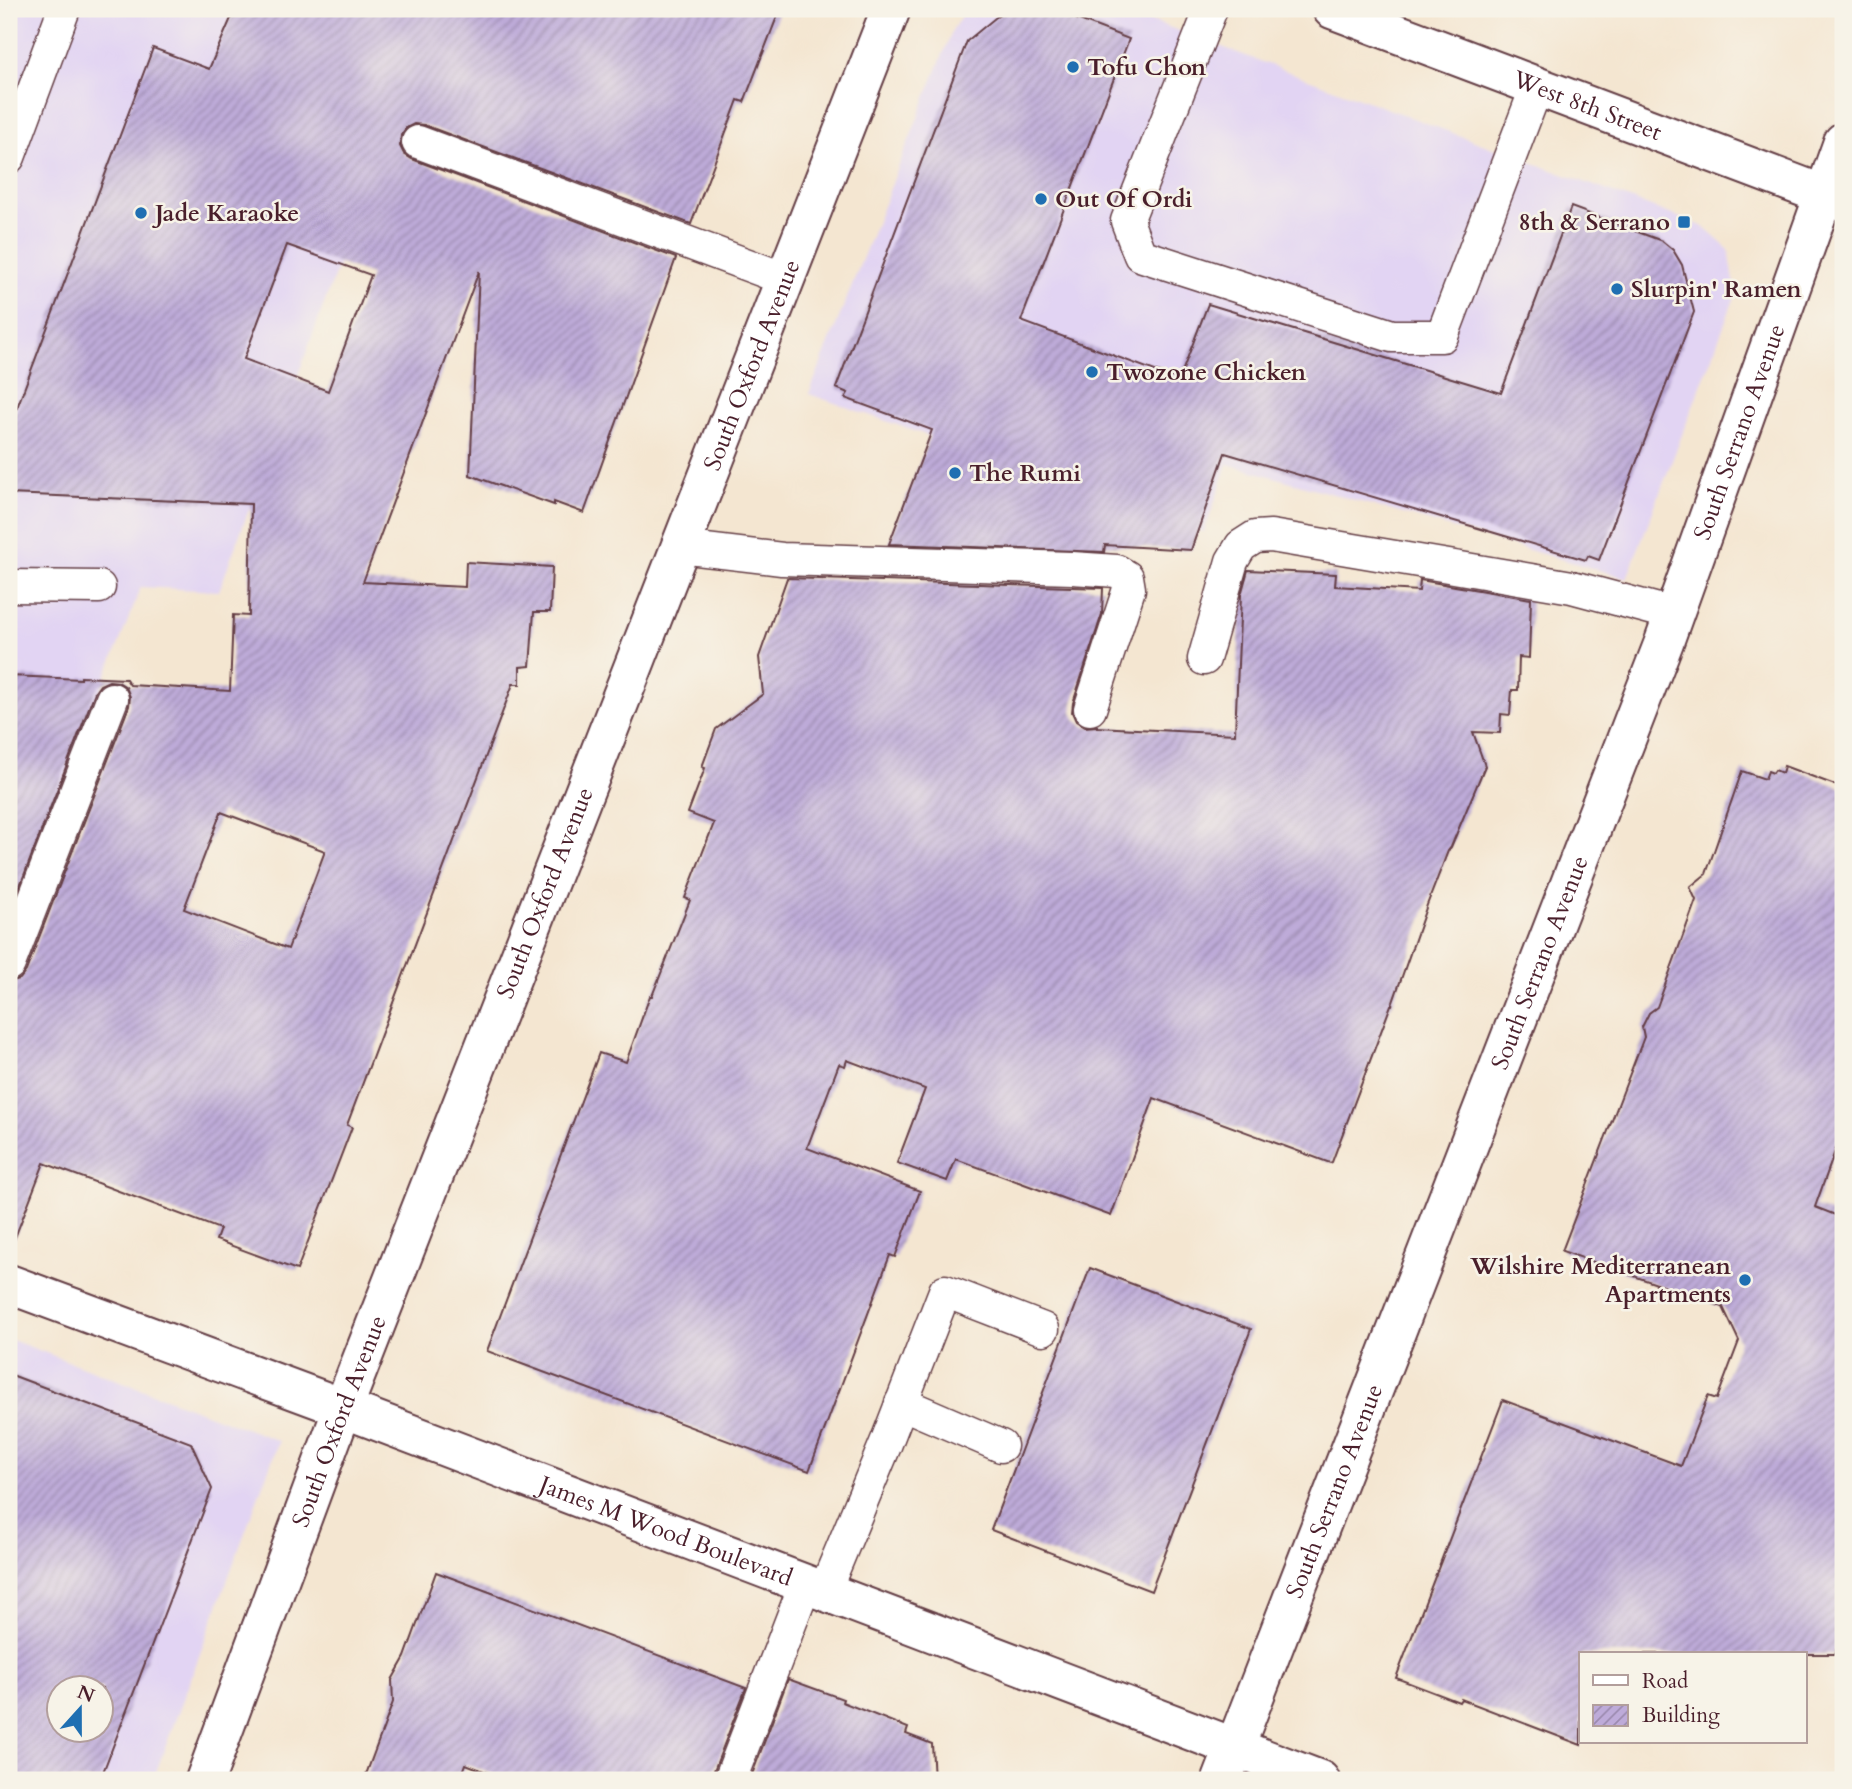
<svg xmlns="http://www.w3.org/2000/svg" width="1852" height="1789" viewBox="0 0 1852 1789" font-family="Cardo,serif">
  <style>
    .built { fill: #e2d4f3; fill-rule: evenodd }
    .building { fill: url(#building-hatch); fill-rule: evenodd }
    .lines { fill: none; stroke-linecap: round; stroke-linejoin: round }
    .service-casing { stroke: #643d44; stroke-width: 35 }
    .minor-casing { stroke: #643d44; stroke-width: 42 }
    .tertiary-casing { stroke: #643d44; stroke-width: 42 }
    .secondary-casing { stroke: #643d44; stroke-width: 42 }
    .service { stroke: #fff; stroke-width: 32 }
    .minor { stroke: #fff; stroke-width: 38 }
    .tertiary { stroke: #fff; stroke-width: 38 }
    .secondary { stroke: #fff; stroke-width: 38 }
    .poi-dot { fill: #1f6fb2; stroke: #f7f3e8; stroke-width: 2.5 }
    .labels { text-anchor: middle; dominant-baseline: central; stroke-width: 5; stroke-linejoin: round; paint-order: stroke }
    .poi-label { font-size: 24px; font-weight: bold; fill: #4a1f2b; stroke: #f7f3e8; text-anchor: start }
    .street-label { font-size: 24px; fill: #4a1f2b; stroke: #f7f3e8 }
  </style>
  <defs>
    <pattern id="building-hatch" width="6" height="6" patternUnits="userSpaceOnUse" patternTransform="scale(1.75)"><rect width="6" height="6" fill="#beabd9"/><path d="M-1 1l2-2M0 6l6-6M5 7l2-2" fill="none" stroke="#9c8bb0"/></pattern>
  </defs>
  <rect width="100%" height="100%" fill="#f7f3e8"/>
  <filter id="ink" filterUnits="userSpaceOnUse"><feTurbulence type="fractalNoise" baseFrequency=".0143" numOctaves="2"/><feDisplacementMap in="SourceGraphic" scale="14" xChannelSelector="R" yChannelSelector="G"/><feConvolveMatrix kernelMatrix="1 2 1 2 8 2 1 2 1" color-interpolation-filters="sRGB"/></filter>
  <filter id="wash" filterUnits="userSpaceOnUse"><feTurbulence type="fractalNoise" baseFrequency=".00686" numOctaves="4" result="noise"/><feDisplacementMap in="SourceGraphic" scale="28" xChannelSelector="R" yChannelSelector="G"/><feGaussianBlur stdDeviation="1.57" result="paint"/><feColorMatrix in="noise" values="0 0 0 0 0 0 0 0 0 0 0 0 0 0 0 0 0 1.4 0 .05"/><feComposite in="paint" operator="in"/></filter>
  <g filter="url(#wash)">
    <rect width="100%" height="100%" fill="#f4e6d1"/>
    <!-- built -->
    <g class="built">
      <polygon points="9,9 432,9 219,591 141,587 9,924"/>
      <polygon points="966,9 1120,9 1702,226 1729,250 1736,294 1627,578 1228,464 1204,532 809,394 953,29"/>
      <path d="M 9,1339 L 279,1441 L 153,1780 L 9,1780 ZM 60,1688 L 102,1688 L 102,1730 L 60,1730 Z"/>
    </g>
    <g id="blocks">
      <!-- building -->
      <g class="building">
        <path d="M 235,9 L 780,9 L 744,102 L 738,100 L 691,224 L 424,125 L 414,124 L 406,128 L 401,135 L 400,146 L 404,154 L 412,159 L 676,258 L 584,513 L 554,502 L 554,505 L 470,475 L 479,271 L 363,582 L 465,587 L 466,562 L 552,567 L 550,612 L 534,612 L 530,666 L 520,667 L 520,684 L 513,684 L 347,1125 L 352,1127 L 297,1270 L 216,1240 L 220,1229 L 44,1163 L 12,1245 L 9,1244 L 9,982 L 20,979 L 26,971 L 129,706 L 130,697 L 126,687 L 118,682 L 109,681 L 100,685 L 95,692 L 9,914 L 9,676 L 81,679 L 81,677 L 126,679 L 130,685 L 230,691 L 233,615 L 249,616 L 251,504 L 9,494 L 9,429 L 153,48 L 209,69 ZM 287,245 L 371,275 L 328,391 L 244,359 ZM 221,812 L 325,851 L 288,949 L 184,909 Z"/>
        <polygon points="1009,9 1051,9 1129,39 1021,321 1179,380 1208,304 1501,393 1571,207 1662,241 1673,250 1682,265 1694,312 1599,560 1588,556 1586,560 1225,453 1191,550 1105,545 1104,552 889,544 932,430 845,398 848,393 836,388 967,41 995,18"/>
        <polygon points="1248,570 1336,574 1335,586 1419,591 1420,580 1531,599 1529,658 1519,657 1518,690 1512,690 1510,715 1501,714 1500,733 1473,732 1485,766 1451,847 1448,851 1427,905 1392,1005 1391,1005 1332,1162 1330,1163 1154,1098 1111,1216 956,1159 947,1181 897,1163 925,1089 847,1060 845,1066 839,1064 807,1148 920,1191 895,1257 890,1255 809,1471 487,1351 599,1053 626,1062 650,996 652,996 690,900 685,898 714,823 688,813 705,768 702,767 716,729 763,694 759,657 787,578 1103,588 1102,614 1073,703 1072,712 1076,721 1085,727 1097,726 1097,727 1235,734 1241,595"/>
        <polygon points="1784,766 1843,788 1843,1129 1815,1207 1843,1218 1843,1633 1835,1654 1581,1654 1581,1745 1461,1699 1459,1702 1396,1678 1503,1400 1681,1466 1708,1396 1717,1399 1739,1341 1723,1307 1562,1251 1644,1037 1642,1027 1649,1013 1657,1007 1696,900 1690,887 1706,874 1742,771 1765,779 1768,771 1773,773 1775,770 1782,773"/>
        <polygon points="1090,1268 1251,1329 1151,1591 991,1530"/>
        <path d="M 9,1374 L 191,1443 L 212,1489 L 100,1780 L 9,1780 ZM 60,1688 L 102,1688 L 102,1730 L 60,1730 Z"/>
        <polygon points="436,1572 746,1688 713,1773 712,1780 507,1780 466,1764 460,1780 364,1780 393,1702 392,1680 405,1657"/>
        <polygon points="788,1679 843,1699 842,1702 908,1728 906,1734 932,1744 934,1780 750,1780"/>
      </g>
    </g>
  </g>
  <g filter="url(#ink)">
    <use href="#blocks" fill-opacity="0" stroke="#643d44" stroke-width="2"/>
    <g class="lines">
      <!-- service casing -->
      <g class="service-casing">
        <g id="service">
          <polyline points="1211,9 1127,221 1140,255 1392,336 1442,336 1537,86"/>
          <polyline points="418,142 785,279"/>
          <polyline points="9,157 64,9"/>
          <polyline points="680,547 782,559 1072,568 1117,571 1127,577 1129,589 1090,709"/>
          <polyline points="9,586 99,587"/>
          <polyline points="1204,659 1232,561 1241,546 1255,537 1271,536 1572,587 1673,614"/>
          <polyline points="9,964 112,699"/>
          <polyline points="901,1403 1001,1446"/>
          <polyline points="824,1592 886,1443 945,1291 1043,1329"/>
          <polyline points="730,1780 805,1585"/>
        </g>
      </g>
      <!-- minor casing -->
      <g class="minor-casing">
        <g id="minor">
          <path id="s1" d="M 205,1780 L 343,1408 L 891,9"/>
          <path id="s2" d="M 1222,1780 L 1664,642 L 1843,142"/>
        </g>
      </g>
      <!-- tertiary casing -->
      <g class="tertiary-casing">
        <g id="tertiary">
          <path id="s3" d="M 9,1284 L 343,1408 L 1320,1780"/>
        </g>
      </g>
      <!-- secondary casing -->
      <g class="secondary-casing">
        <g id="secondary">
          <path id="s4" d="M 1332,9 L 1843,202"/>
        </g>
      </g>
      <!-- service -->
      <use href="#service" class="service"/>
      <!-- minor -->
      <use href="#minor" class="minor"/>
      <!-- tertiary -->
      <use href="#tertiary" class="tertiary"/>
      <!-- secondary -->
      <use href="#secondary" class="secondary"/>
    </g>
  </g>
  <!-- markers -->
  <g class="poi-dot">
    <circle cx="1073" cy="67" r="7"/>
    <circle cx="1041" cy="199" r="7"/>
    <circle cx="141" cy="213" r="7"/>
    <rect x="1677" y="215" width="14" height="14" rx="3.5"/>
    <circle cx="1617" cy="289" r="7"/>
    <circle cx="1092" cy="372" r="7"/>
    <circle cx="955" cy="473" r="7"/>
    <circle cx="1745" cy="1280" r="7"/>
  </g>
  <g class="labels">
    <!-- poi labels -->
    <g class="poi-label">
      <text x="1087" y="67">Tofu Chon</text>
      <text x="1055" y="199">Out Of Ordi</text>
      <text x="155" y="213">Jade Karaoke</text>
      <text x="1670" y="222" text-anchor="end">8th &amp; Serrano</text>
      <text x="1631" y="289">Slurpin' Ramen</text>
      <text x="1106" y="372">Twozone Chicken</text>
      <text x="969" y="473">The Rumi</text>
      <text x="1731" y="1266" text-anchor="end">Wilshire Mediterranean<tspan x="1731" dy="28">Apartments</tspan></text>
    </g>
    <!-- street labels -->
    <g class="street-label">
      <text stroke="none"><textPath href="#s4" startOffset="273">West 8th Street</textPath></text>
      <text stroke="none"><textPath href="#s1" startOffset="1517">South Oxford Avenue</textPath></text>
      <text stroke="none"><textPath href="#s2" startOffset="1444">South Serrano Avenue</textPath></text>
      <text stroke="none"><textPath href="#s1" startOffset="950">South Oxford Avenue</textPath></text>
      <text stroke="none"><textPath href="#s2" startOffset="877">South Serrano Avenue</textPath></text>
      <text stroke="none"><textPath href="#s1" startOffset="383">South Oxford Avenue</textPath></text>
      <text stroke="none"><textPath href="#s2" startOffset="310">South Serrano Avenue</textPath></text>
      <text stroke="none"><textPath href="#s3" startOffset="702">James M Wood Boulevard</textPath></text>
    </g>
  </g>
  <!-- margin -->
  <rect width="1852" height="1789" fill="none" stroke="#f7f3e8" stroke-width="35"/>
  <!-- legend -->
  <rect x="1579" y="1652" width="228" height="91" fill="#f7f3e8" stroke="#b29e9c" stroke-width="2"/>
  <rect x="1593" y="1675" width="35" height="10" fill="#ffffff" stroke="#b29e9c" stroke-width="2"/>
  <text x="1642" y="1688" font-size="21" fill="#4a1f2b">Road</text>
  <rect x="1593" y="1705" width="35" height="21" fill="url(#building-hatch)" stroke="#b29e9c" stroke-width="2"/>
  <text x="1642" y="1722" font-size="21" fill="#4a1f2b">Building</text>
  <!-- north arrow -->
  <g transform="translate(80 1709) rotate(21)"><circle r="33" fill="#f7f3e8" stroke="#b29e9c" stroke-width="2"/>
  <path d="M0-5L12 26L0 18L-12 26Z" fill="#1f6fb2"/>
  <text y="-10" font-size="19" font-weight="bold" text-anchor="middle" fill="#4a1f2b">N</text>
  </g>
</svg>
